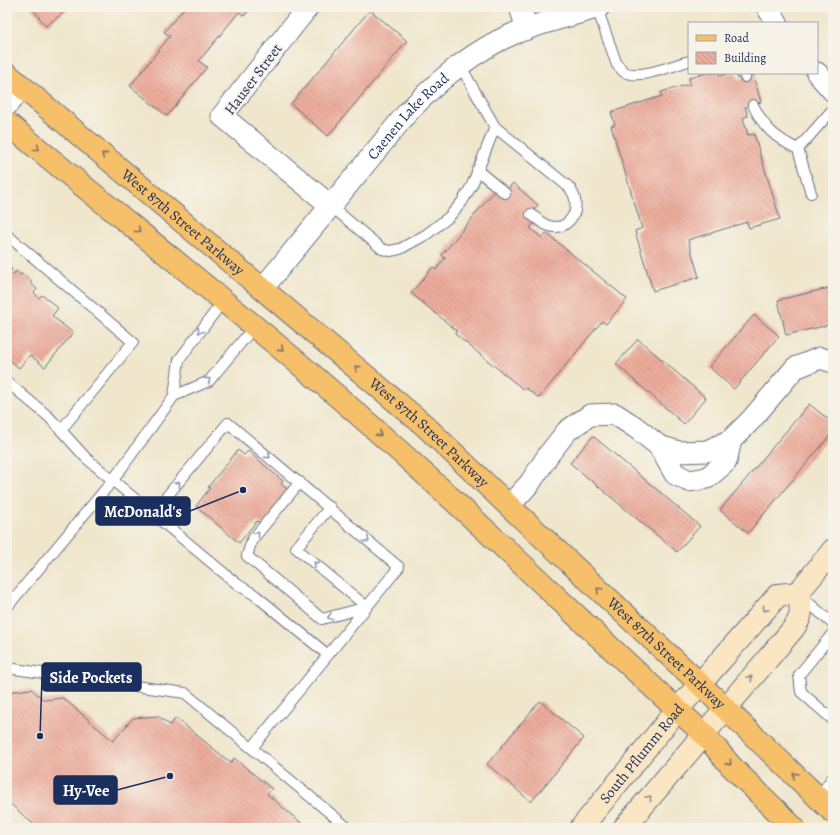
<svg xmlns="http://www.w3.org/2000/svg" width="840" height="835" viewBox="0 0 840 835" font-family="Alegreya,serif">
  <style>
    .building { fill: url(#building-back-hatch) }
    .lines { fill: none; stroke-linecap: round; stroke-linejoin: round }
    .lane-casing { stroke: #656f84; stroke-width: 12 }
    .street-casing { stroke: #656f84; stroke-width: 23 }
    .secondary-casing { stroke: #656f84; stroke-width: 24 }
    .primary-casing { stroke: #656f84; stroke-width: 24 }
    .lane { stroke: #fff; stroke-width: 10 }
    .street { stroke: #fff; stroke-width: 21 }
    .secondary { stroke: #fbe6c4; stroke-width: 22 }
    .primary { stroke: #f6c06b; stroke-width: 22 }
    .oneway { stroke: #7e7064 }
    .oneway2 { stroke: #8d97ae }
    .oneway3 { stroke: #8b8a91 }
    .labels { text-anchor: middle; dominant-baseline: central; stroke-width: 4; stroke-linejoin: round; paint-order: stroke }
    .street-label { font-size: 15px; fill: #1b2f5e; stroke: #f7f3e8 }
    .leader { fill: none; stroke: #1b2f5e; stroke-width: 1.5 }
    .callout-dot { fill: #1b2f5e; stroke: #f7f3e8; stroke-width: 1.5 }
    .callout { fill: #1b2f5e; stroke: #1b2f5e; stroke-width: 1.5 }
    .callout-label { font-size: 16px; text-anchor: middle; font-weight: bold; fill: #fff }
  </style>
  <defs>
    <pattern id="building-back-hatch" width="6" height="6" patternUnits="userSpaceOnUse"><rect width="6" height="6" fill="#ecac9b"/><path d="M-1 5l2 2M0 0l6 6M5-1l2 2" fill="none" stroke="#ca9488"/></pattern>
  </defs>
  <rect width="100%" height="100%" fill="#f7f3e8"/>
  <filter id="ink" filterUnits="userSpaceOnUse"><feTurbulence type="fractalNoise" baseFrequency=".025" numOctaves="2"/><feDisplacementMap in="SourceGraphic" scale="8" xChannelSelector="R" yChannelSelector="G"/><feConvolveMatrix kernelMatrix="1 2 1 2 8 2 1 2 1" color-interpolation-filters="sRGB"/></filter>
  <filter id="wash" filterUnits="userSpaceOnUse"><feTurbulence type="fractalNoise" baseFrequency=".012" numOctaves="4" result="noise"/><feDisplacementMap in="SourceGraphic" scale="16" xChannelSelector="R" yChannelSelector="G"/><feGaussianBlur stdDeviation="0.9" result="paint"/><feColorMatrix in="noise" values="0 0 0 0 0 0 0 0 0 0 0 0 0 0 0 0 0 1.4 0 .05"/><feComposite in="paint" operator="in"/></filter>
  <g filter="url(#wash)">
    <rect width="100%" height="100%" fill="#efe6cc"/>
    <g id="blocks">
      <!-- building -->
      <g class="building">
        <polygon points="31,7 71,7 46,26"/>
        <polygon points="185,7 252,7 244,16 239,12 199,61 207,67 167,116 130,86 170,36 164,32"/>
        <polygon points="370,10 407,41 328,136 291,104"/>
        <polygon points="706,73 719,73 720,76 729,73 736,73 738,79 753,75 761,102 745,107 748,116 743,118 748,135 754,134 780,219 749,228 747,222 688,240 699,277 653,291 635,231 642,228 611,126 615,125 611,112 662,96 661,92 690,84 689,78"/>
        <polygon points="513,183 538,205 529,217 535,222 530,228 542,238 546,233 627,299 606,324 602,321 539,398 526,388 524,390 455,334 457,331 411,293 433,267 436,270 445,258 442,255 495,190 502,196"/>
        <polygon points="7,265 12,269 10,272 13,275 16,271 21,275 23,274 32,281 30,283 37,289 34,293 39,298 42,295 58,308 52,316 73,333 45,367 30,355 19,368 7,358"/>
        <polygon points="833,287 833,324 786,335 778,300"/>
        <polygon points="754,315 779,336 734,389 709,367"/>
        <polygon points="638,339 706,398 684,424 616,364"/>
        <polygon points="809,404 833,423 833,432 748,533 720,510"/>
        <polygon points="593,436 700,526 677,552 570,463"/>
        <polygon points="238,450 244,455 248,451 283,481 281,484 291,492 263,526 257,521 239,543 196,506 210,488 208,487"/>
        <polygon points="833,664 833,678 830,675 833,672 829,669"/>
        <polygon points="31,689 44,700 63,698 113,741 133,718 158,716 170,725 176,718 231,763 234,758 272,789 267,794 307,828 38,828 7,801 7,692"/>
        <polygon points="540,701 584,738 531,802 487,764"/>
      </g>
    </g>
  </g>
  <g filter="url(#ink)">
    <use href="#blocks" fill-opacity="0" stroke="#656f84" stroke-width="1"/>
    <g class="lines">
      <!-- lane casing -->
      <g class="lane-casing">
        <g id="lane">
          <path d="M 597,8 L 617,65 C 620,67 622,70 624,72 C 640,80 673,65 689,61"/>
          <polyline points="744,73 745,77"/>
          <path d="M 753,105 C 764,128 775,138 798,149 L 811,193"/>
          <path d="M 495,127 L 570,188 C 572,192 575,196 575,200 C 578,215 566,231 549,226 C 542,224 537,219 531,214"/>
          <polyline points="798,149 833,109"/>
          <polyline points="477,170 505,193"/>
          <polyline points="331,206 382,249 390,251 400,249 427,234 449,217 462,202 472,185 495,127 460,65"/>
          <polyline points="7,235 133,342 61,430"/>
          <polyline points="7,382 49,417 86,458 237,584 255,595 328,655 252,748"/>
          <polyline points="174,396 209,381 254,327"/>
          <polyline points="300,482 252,540 247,556 322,619 367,607"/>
          <polyline points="330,507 296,548 367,607"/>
          <polyline points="152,514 228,423 399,567 328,655"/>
          <polyline points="801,596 833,624"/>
          <polyline points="7,607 113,480 174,396 179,360 223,301"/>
          <polyline points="833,633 799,675 801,692 833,720"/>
          <polyline points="7,668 185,693 348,828"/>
          <polyline points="818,798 833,777"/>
        </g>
      </g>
      <!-- street casing -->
      <g class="street-casing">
        <g id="street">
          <polyline points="308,7 222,116 331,206"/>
          <polyline points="520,7 527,29"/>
          <polyline points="767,7 777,23"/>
          <polyline points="817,73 833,91"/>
          <polyline points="7,105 22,87"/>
          <path id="s1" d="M 263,288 L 407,113 C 435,84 462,60 498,41 C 526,26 568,17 599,7"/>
          <polyline points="659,446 675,474 689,481 707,478 726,462 731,440"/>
          <polyline points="509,506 530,483 549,454 567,431 590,415 615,414 635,427 659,446 679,452 707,451 731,440 751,420 795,368 820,358 833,362"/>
        </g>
      </g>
      <!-- secondary casing -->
      <g class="secondary-casing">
        <g id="secondary">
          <polyline points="798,593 833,550"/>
          <path id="s2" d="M 581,828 L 677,710 L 778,595 L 798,593"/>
          <path d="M 624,828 L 793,629 C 804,614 801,611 798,593"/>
        </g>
      </g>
      <!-- primary casing -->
      <g class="primary-casing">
        <g id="primary">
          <path id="s3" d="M 7,74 L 424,425 L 509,506 L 700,684 L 833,812"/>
          <path d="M 7,123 C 112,211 219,295 323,384 C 454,496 576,618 704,734 L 731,766 L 794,828"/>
        </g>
      </g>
      <!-- lane -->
      <use href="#lane" class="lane"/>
      <!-- street -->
      <use href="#street" class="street"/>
      <!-- secondary -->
      <use href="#secondary" class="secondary"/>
      <!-- primary -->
      <use href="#primary" class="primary"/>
    </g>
    <!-- one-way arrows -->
    <defs><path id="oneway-chevron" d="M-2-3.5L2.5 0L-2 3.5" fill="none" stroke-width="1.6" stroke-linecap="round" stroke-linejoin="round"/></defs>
    <g class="oneway">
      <use href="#oneway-chevron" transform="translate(37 148) rotate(39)"/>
      <use href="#oneway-chevron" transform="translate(104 155) rotate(-140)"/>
      <use href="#oneway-chevron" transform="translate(138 230) rotate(39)"/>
      <use href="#oneway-chevron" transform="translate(281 349) rotate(40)"/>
      <use href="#oneway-chevron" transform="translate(357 368) rotate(-140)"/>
      <use href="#oneway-chevron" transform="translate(379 434) rotate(42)"/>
      <use href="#oneway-chevron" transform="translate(599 590) rotate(-137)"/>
      <use href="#oneway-chevron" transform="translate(729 763) rotate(48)"/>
      <use href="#oneway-chevron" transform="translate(795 775) rotate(-136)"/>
    </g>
    <g class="oneway2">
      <use href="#oneway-chevron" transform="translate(200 331) rotate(126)"/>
      <use href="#oneway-chevron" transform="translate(208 380) rotate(-37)"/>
      <use href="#oneway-chevron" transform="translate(268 456) rotate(40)"/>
      <use href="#oneway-chevron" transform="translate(178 484) rotate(-50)"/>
      <use href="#oneway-chevron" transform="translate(257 534) rotate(-51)"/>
      <use href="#oneway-chevron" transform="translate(367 540) rotate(41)"/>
      <use href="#oneway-chevron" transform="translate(316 564) rotate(-140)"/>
      <use href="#oneway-chevron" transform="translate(330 617) rotate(165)"/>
    </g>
    <g class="oneway3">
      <use href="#oneway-chevron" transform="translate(765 609) rotate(131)"/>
      <use href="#oneway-chevron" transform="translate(750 678) rotate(-50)"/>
      <use href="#oneway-chevron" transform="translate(649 798) rotate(-50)"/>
    </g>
  </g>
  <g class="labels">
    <!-- street labels -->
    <g class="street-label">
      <text transform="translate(253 79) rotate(-53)">Hauser Street</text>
      <text stroke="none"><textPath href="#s1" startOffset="225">Caenen Lake Road</textPath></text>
      <text stroke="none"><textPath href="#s3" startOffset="230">West 87th Street Parkway</textPath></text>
      <text stroke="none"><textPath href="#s3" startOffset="554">West 87th Street Parkway</textPath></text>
      <text stroke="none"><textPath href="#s3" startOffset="878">West 87th Street Parkway</textPath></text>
      <text stroke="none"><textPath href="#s2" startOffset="96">South Pflumm Road</textPath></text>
    </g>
  </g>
  <!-- callouts -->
  <path class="leader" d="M243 490L190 511M40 736L42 677M170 776L117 790"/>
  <g class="callout-dot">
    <circle cx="243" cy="490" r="4"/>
    <circle cx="40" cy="736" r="4"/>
    <circle cx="170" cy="776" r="4"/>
  </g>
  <g class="callout">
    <rect x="96" y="497" width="94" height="28" rx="4"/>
    <rect x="42" y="663" width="99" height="28" rx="4"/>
    <rect x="54" y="776" width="63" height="28" rx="4"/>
  </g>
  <g class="callout-label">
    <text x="143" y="517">McDonald's</text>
    <text x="91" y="683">Side Pockets</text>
    <text x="86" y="796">Hy-Vee</text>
  </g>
  <!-- margin -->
  <rect width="840" height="835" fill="none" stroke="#f7f3e8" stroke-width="24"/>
  <!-- legend -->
  <rect x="688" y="22" width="130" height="52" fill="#f7f3e8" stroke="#9fa5b1"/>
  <rect x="696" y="35" width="20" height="6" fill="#f6c06b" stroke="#9fa5b1"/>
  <text x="724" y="42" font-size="12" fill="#1b2f5e">Road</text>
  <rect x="696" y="52" width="20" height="12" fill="url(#building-back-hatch)" stroke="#9fa5b1"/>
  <text x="724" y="62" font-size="12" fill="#1b2f5e">Building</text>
</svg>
